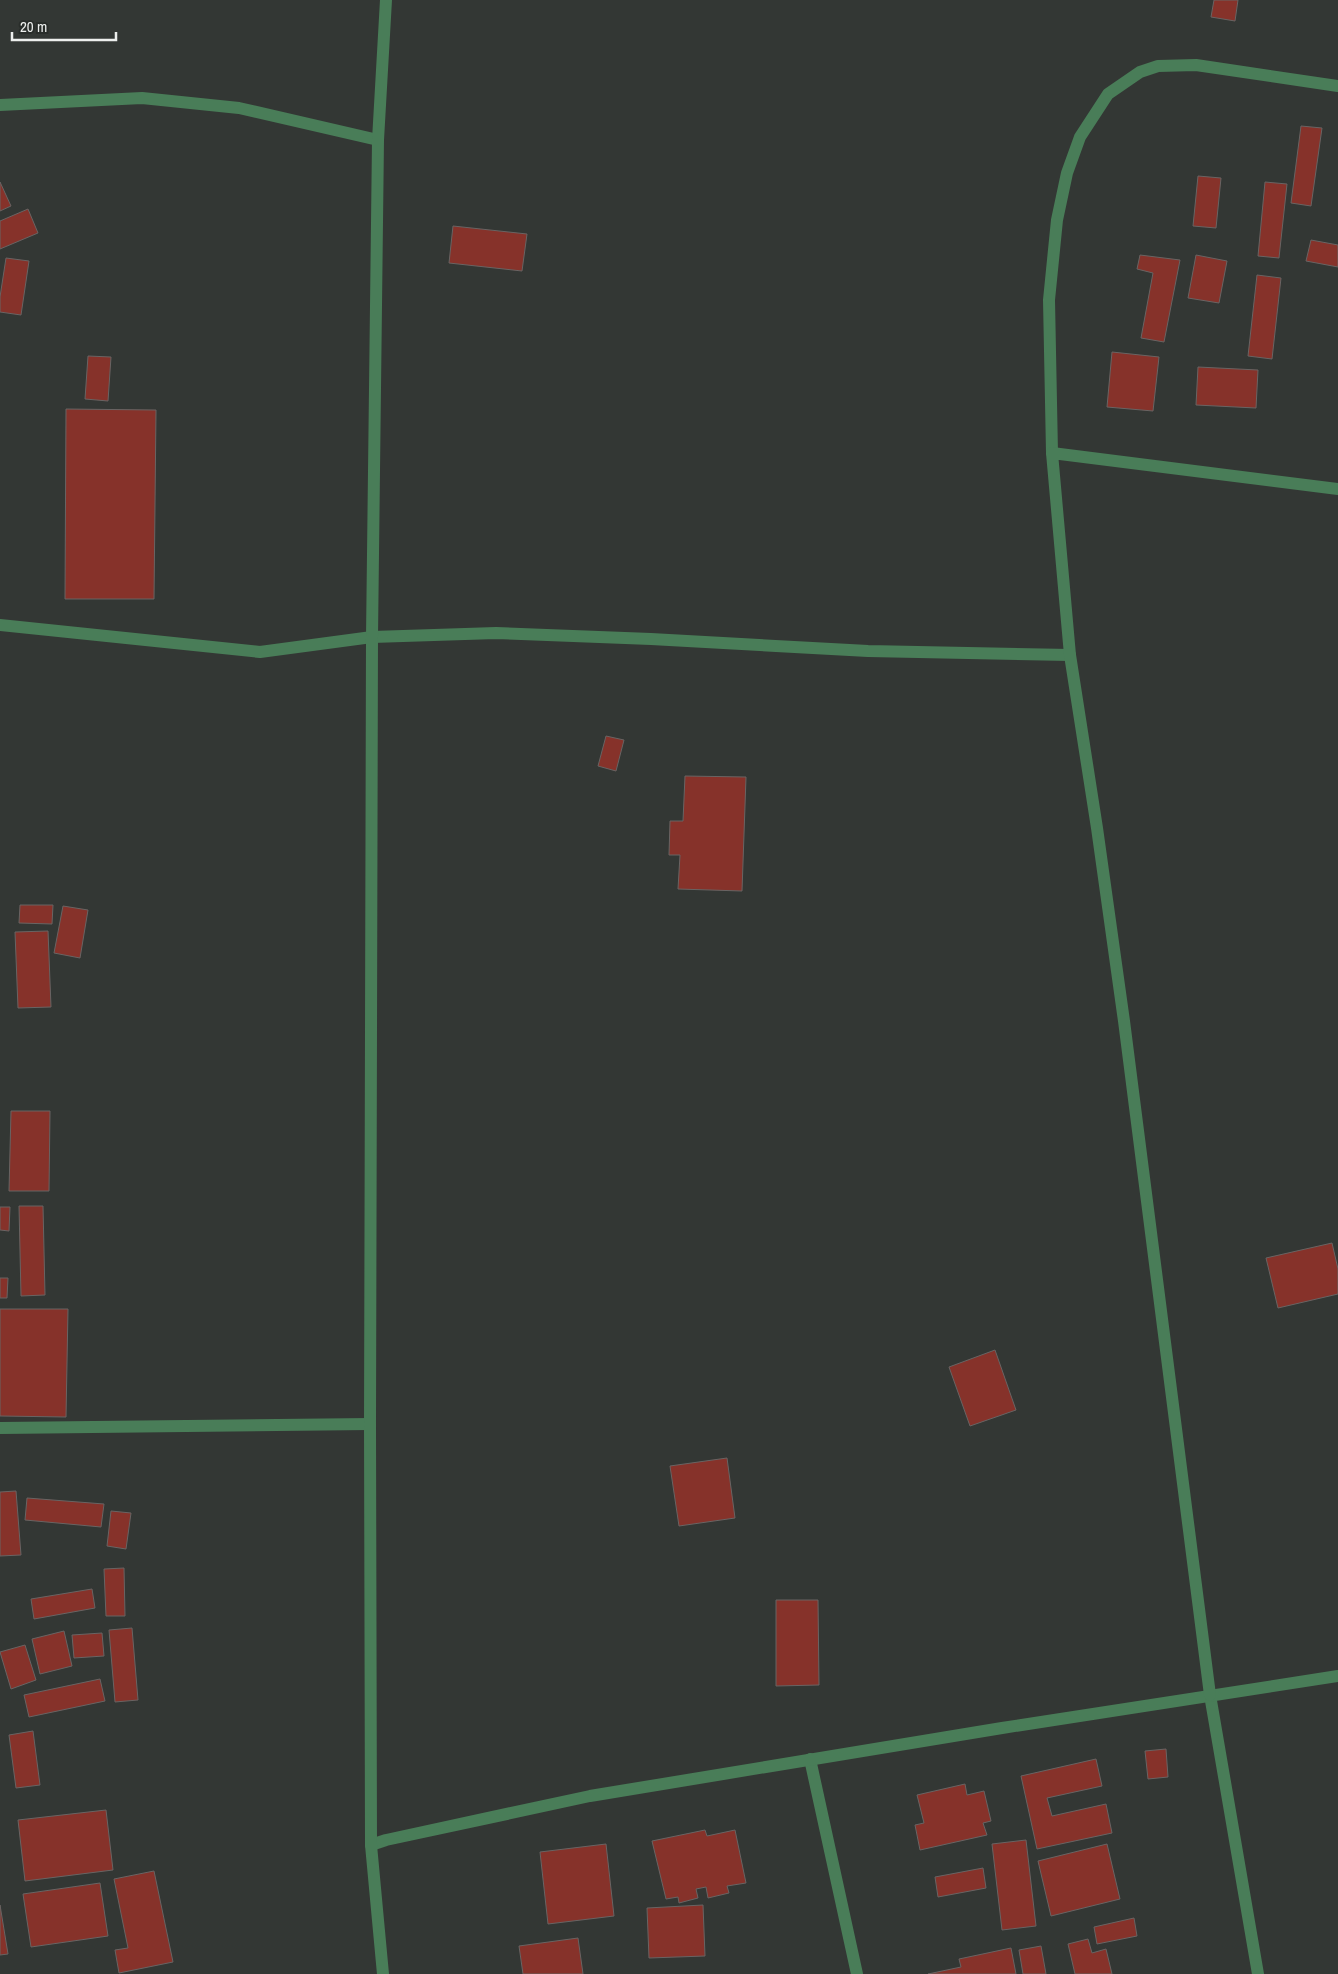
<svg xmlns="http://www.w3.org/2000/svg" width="1338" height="1974" viewBox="0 0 1338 1974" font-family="'Archivo Narrow',sans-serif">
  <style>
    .building { fill: #86322a; stroke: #696463 }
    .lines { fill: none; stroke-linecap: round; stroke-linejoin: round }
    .minor { stroke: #497d58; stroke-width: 12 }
    .tertiary { stroke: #497d58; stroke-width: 12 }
  </style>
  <rect width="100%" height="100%" fill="#333734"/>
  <!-- building -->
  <g class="building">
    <polygon points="1214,0 1238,0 1235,21 1211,17"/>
    <polygon points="1301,126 1322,128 1311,206 1291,203"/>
    <polygon points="1198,176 1221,178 1216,228 1193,226"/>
    <polygon points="0,182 11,206 0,211"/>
    <polygon points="1265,182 1287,184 1279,258 1258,256"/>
    <polygon points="28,209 38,233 0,249 0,221"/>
    <polygon points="453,226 527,234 522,271 449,263"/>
    <polygon points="1311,240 1338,245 1338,267 1306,261"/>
    <polygon points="1140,255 1180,260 1164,342 1141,338 1153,273 1137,269"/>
    <polygon points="1196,255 1227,261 1219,303 1188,298"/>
    <polygon points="6,258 29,261 21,315 0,312 0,297"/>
    <polygon points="1257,275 1281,278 1272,359 1248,356"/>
    <polygon points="1112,352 1159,357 1153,411 1107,407"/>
    <polygon points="88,356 111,357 108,401 85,399"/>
    <polygon points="1198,367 1258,370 1256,408 1196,405"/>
    <polygon points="66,409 156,410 154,599 65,599"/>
    <polygon points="606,736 624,740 616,771 598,766"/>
    <polygon points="685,776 746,777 742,891 678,889 680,855 669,855 670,821 683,821"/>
    <polygon points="20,905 53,905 52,924 19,923"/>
    <polygon points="63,906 88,910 80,958 54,953"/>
    <polygon points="48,931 51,1007 18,1008 15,932"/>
    <polygon points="11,1111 50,1111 49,1191 9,1191"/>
    <polygon points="19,1206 43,1206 45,1295 21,1296"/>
    <polygon points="0,1207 10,1207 9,1231 0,1230"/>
    <polygon points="1332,1243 1338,1269 1338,1294 1278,1308 1266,1258"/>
    <polygon points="0,1278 8,1278 7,1298 0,1298"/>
    <polygon points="0,1309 68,1309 66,1417 0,1416"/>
    <polygon points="995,1350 1016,1410 970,1426 949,1367"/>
    <polygon points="727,1458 735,1518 679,1526 670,1466"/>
    <polygon points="16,1491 21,1555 0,1556 0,1492"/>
    <polygon points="27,1498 104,1504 101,1527 25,1520"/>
    <polygon points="111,1511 131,1513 126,1549 107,1546"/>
    <polygon points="124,1568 125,1616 106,1616 104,1569"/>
    <polygon points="92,1589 95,1608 34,1619 31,1599"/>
    <polygon points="776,1600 818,1600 819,1685 776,1686"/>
    <polygon points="132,1628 138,1700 115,1702 109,1630"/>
    <polygon points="64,1631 72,1666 40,1674 32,1639"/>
    <polygon points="102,1633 104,1656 74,1658 72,1635"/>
    <polygon points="25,1645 36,1680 11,1689 0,1652"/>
    <polygon points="100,1679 105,1701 29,1717 24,1695"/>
    <polygon points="33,1731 40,1785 16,1788 9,1735"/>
    <polygon points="1166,1749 1168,1777 1148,1779 1145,1751"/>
    <polygon points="1096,1759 1102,1786 1047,1798 1052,1816 1106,1804 1112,1833 1037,1849 1021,1776"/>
    <polygon points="965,1784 967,1795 984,1791 991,1821 983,1823 987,1835 920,1850 915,1825 924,1823 917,1795"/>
    <polygon points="106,1810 113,1870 25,1881 18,1820"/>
    <polygon points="705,1830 707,1836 735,1830 746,1883 727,1886 729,1893 708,1898 706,1887 696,1889 698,1898 679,1903 678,1897 666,1899 652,1841"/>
    <polygon points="1026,1840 1036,1926 1002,1930 992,1844"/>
    <polygon points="606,1844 614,1916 548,1924 540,1852"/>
    <polygon points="1107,1844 1120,1899 1051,1916 1038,1861"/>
    <polygon points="983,1868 986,1888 938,1897 935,1877"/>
    <polygon points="154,1871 173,1962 119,1973 115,1950 128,1948 114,1879"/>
    <polygon points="100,1883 108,1936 31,1947 23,1894"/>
    <polygon points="0,1905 8,1954 0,1955"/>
    <polygon points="703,1905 705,1956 649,1958 647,1908"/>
    <polygon points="1134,1918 1137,1936 1097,1944 1094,1927"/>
    <polygon points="578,1938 583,1974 523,1974 519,1946"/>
    <polygon points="1088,1939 1092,1953 1106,1949 1112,1974 1075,1974 1068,1944"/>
    <polygon points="1041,1946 1046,1974 1023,1974 1019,1950"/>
    <polygon points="1011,1948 1016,1974 928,1974 961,1967 959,1959"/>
  </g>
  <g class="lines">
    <!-- minor -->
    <g class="minor">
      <polyline points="0,105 142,98 239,108 378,140"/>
      <polyline points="1052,453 1049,300 1057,220 1067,173 1080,137 1108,94 1140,72 1158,66 1196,65 1338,86"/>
      <polyline points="0,625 260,652 372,637"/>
      <polyline points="0,1428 370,1424"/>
      <polyline points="1210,1695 1258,1974"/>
      <polyline points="810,1759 857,1974"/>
      <polyline points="371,1845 386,1840 590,1796 1002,1728 1338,1676"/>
    </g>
    <!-- tertiary -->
    <g class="tertiary">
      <polyline points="372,637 496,633 651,639 868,651 1070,655"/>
      <polyline points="1210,1695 1124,1021 1097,828 1070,655 1052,453 1338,489"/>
      <polyline points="383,1974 371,1845 370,1424 372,637 378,140 386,0"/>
    </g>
  </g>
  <!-- scale -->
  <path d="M12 32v8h104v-8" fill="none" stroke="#edefed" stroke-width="2.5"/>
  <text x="20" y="32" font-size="15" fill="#edefed" stroke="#292d2a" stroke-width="4" paint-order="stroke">20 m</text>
</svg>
